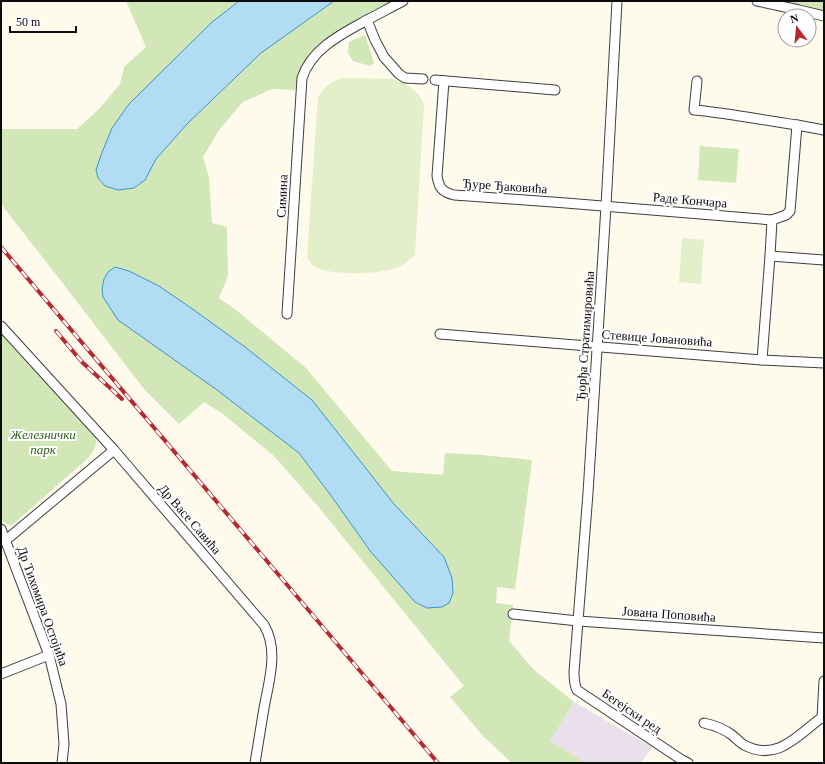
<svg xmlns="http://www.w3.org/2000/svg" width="825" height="764" viewBox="0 0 825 764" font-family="Georgia,serif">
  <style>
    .industrial { fill: #e9e0eb }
    .green { fill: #d1e7b7 }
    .pitch { fill: #e2efc8 }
    .water { fill: #b2dcf4; stroke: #3c92c8 }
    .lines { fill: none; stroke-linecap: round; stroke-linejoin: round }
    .minor-casing { stroke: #3f3f3f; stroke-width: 11 }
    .minor { stroke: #fff; stroke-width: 9 }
    .rail-casing { stroke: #b72932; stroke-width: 4 }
    .rail { stroke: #fff; stroke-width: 2.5; stroke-dasharray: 8; stroke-linecap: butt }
    .labels { text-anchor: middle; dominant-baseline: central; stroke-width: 4; stroke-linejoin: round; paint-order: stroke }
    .street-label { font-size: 13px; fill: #0c0c0c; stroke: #fff }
    .park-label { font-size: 13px; font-style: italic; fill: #2e611f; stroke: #fff }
  </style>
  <rect width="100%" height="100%" fill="#fefaec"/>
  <!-- industrial -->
  <polygon class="industrial" points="574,702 652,747 641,763 587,763 550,741"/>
  <!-- green -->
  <g class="green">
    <polygon points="126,1 238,1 211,23 129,104 112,128 101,155 96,170 98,178 105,186 118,190 134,188 145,180 156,159 187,124 261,53 334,1 392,1 362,16 333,34 308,55 295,90 272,89 243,102 219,130 203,157 209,178 212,223 227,227 228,276 219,298 236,310 306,368 392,471 443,475 445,453 482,455 532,460 515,589 497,587 496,603 513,605 509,641 533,669 574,702 550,741 587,763 512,763 483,736 450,697 464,686 317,505 274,456 223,414 204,402 179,424 144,389 68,290 1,204 1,129 77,129 99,109 120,84 124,67 146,47"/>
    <polygon points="757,1 824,1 824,16"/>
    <polygon points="365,35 374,63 370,66 353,61 348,53 349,42"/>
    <polygon points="700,146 739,149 736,183 698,180"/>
    <path d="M 1,333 L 95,437 C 98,446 93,452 87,459 L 12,525 C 5,525 4,522 1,516 Z"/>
  </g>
  <!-- pitch -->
  <g class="pitch">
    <path d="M 342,78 L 394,79 L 409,86 L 419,95 L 424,104 L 415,255 C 411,258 407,262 403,265 C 386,275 332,276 315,267 C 311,264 309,261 307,257 L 318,97 C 326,86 329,83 342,78 Z"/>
    <polygon points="682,238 704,240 701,284 679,282"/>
  </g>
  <!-- water -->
  <g class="water">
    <polygon points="239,1 334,1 261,53 187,124 156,159 145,180 134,188 118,190 105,186 98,178 96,170 101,155 112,128 129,104 211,23"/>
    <polygon points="115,267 129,271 159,286 194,310 245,347 312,400 394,504 444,557 452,578 453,593 449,603 442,607 427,608 415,602 371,552 332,497 299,453 217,390 118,320 103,297 102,289 104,279 108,272"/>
  </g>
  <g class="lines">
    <!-- minor casing -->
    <g class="minor-casing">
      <g id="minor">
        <path d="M 617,1 L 606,206 L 588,493 L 574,672 C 574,679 574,684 577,690 L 682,760 L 688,763"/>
        <polyline points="757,1 799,10 824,16"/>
        <polyline points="367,20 375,40 384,57 399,74 405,78 423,79"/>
        <polyline points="435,80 555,90"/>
        <path d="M 444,81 L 437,176 C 439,188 442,192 454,195 L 566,203 L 772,220 L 770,256"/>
        <path d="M 697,81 L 694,110 C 728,113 762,120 797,125"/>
        <polyline points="772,220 786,215 790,211 797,125 824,130"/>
        <path d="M 287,314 L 302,78 C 312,48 342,34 367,20 C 379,14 391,7 403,1"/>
        <path d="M 1,326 L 114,450 L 264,625 C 279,650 269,681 264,708 C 261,726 258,745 255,763"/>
        <polyline points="440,334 762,360 824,363"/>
        <polyline points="762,360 770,256 824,260"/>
        <polyline points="1,529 49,655 61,704 64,744 62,763"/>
        <polyline points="6,540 114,450"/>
        <polyline points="513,614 578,621 824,638"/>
        <polyline points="1,674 49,655"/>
        <polyline points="822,718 824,681"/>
        <path d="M 704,723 C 713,725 724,729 732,735 C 736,738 739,742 744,745 C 778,763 798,734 824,716"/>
      </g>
    </g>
    <!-- minor -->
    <use href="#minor" class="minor"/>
    <!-- rail casing -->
    <g class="rail-casing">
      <g id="rail">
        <polyline points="1,247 438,763"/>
        <polyline points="56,331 82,362 122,399"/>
      </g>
    </g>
    <!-- rail -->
    <use href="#rail" class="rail"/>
  </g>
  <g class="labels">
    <!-- street labels -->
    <g class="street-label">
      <text transform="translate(505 186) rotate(4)">Ђуре Ђаковића</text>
      <text transform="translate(282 196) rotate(-87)">Симина</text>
      <text transform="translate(690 200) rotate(5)">Раде Кончара</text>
      <text transform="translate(585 336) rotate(-86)">Ђорђа Стратимировића</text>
      <text transform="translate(657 338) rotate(4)">Стевице Јовановића</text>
      <text transform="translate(190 519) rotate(49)">Др Васе Савића</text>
      <text transform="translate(43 606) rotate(70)">Др Тихомира Остојића</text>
      <text transform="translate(669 614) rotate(4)">Јована Поповића</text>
      <text transform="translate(632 711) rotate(34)">Бегејски ред</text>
    </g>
    <!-- park labels -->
    <g class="park-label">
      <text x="43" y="434">Железнички<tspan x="43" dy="15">парк</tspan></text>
    </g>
  </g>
  <!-- border -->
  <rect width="825" height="764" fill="none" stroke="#0c0c0c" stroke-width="4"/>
  <!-- north arrow -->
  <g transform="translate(797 28) rotate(344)"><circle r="19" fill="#ffffff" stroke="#9e9e9e"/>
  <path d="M0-3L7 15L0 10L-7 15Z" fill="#b72932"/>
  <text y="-6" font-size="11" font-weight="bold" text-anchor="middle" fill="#0c0c0c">N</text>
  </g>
  <!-- scale -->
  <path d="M10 26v6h66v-6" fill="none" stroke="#0c0c0c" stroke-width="2"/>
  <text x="16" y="26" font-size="12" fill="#0c0c0c" stroke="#ffffff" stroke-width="3" paint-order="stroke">50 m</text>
</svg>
